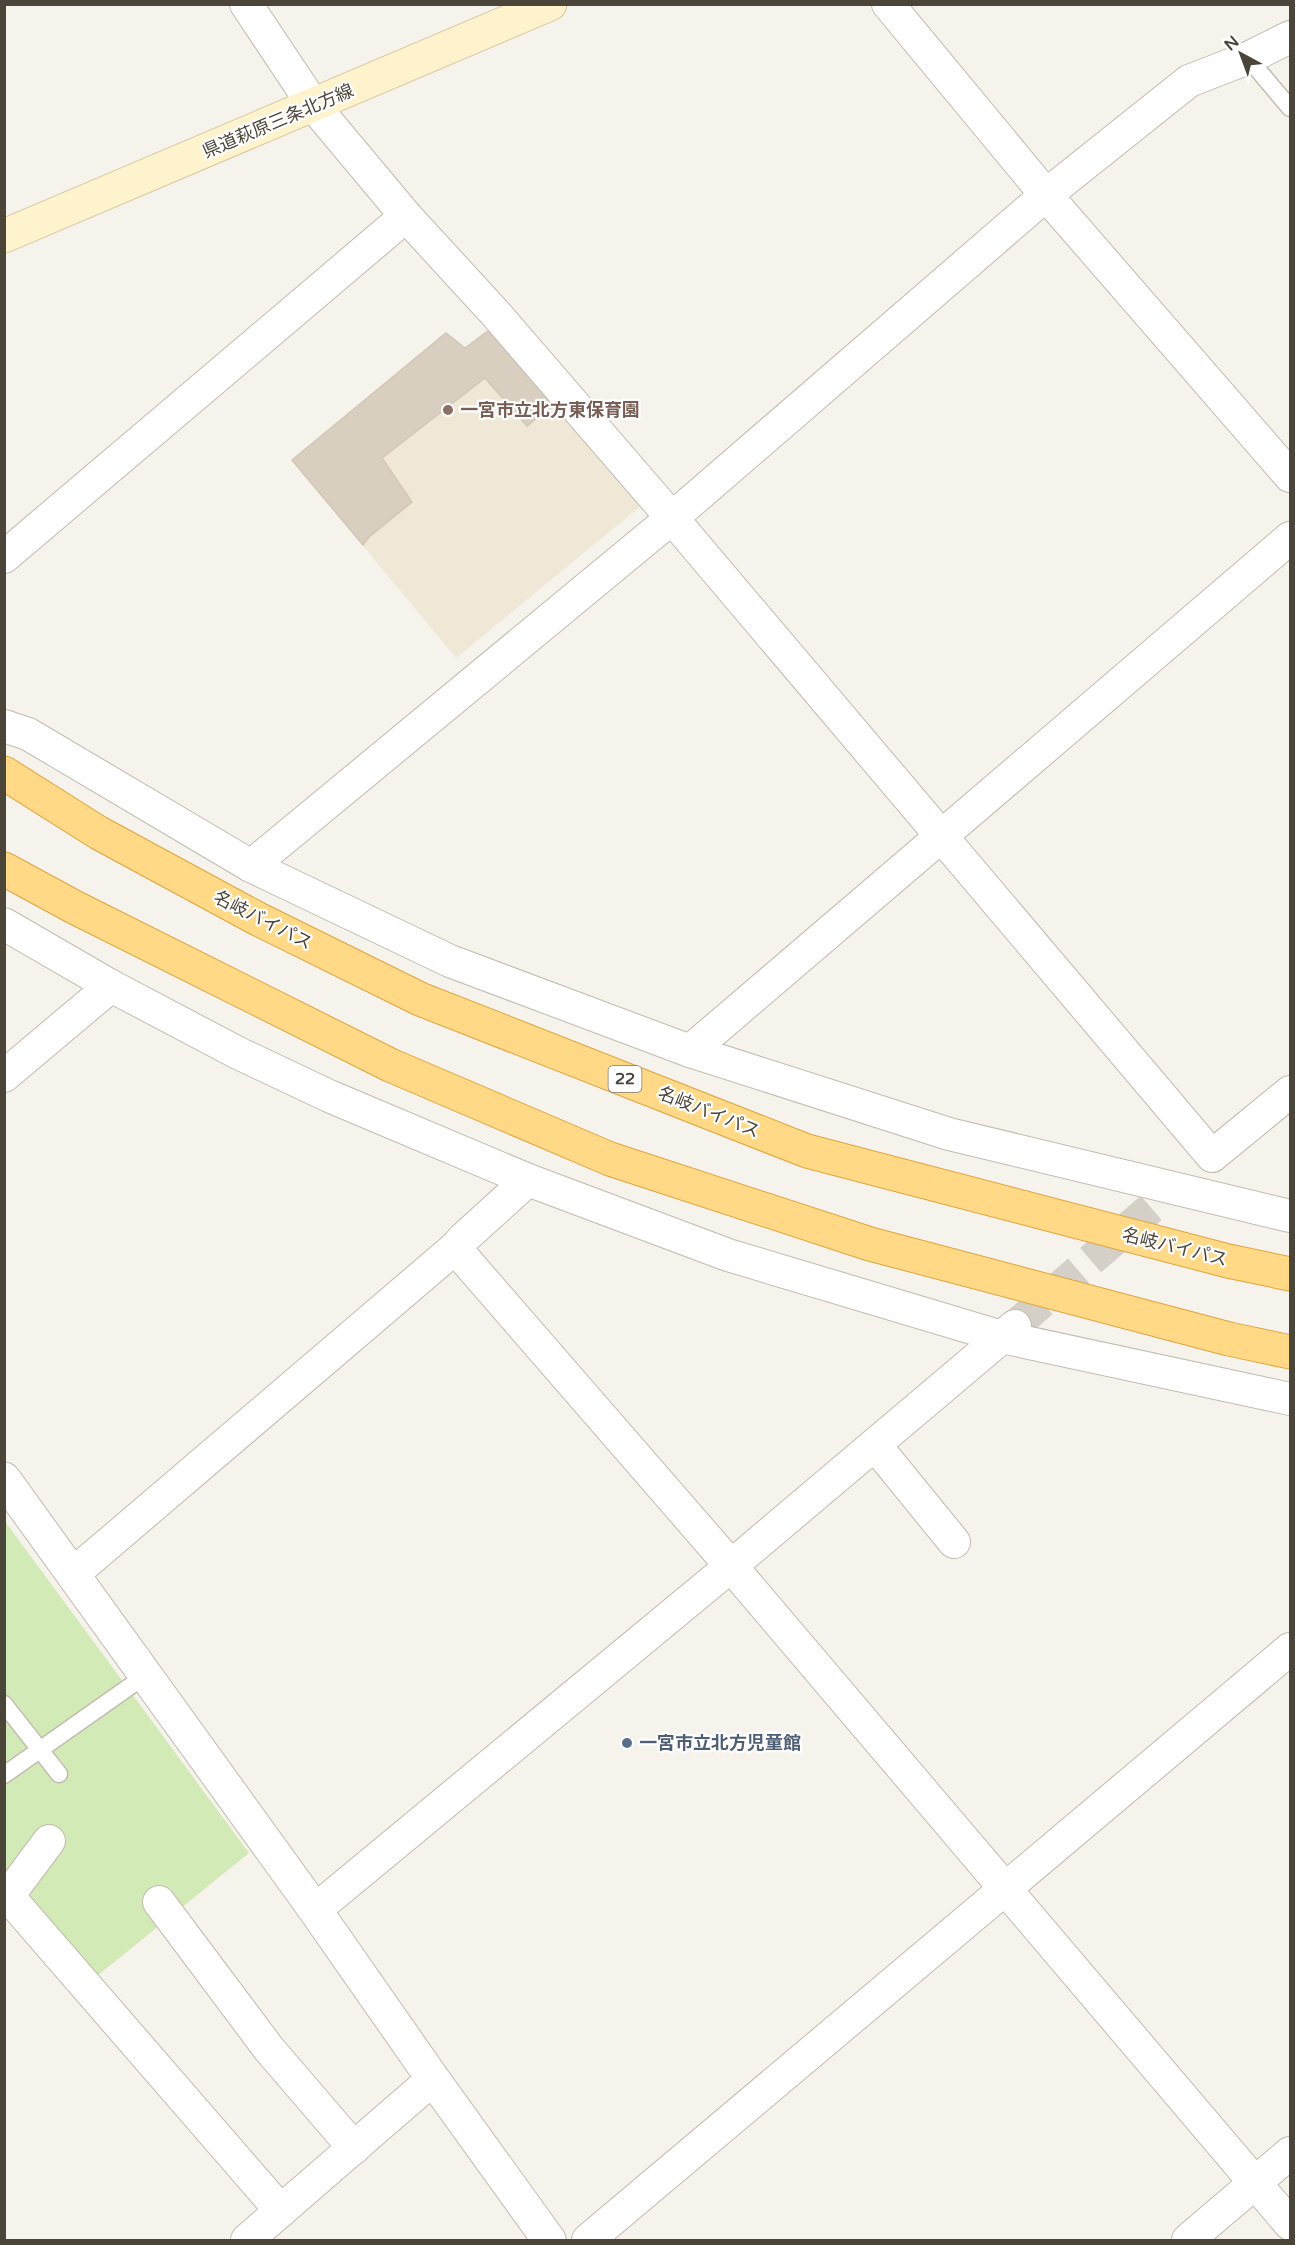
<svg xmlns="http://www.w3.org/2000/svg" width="1295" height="2245" viewBox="0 0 1295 2245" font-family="'Varela Round','Noto Sans JP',sans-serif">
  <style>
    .education { fill: #efe8d6 }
    .green { fill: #d2eab5 }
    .building { fill: #d8cfc1; stroke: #d3c7b4; stroke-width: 1.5 }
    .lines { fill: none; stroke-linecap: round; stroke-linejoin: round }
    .minor-tunnel { stroke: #d4d0c8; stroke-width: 32; stroke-dasharray: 32 16; stroke-linecap: butt }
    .service-casing { stroke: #c2bbae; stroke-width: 19 }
    .minor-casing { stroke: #c2bbae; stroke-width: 34 }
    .tertiary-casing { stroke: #c2bbae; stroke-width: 35 }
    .secondary-casing { stroke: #d6c79b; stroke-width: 35 }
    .trunk-casing { stroke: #e0a43c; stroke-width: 35 }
    .service { stroke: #fff; stroke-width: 16 }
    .minor { stroke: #fff; stroke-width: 32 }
    .tertiary { stroke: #fff; stroke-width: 33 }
    .secondary { stroke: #fff3cd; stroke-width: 33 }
    .trunk { stroke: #ffd985; stroke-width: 33 }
    .education-dot { fill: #8d6e63; stroke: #fff; stroke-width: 2 }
    .service-dot { fill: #5c6f8a; stroke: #fff; stroke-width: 2 }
    .labels { text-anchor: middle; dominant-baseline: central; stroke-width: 4.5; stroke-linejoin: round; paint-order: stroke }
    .shield { fill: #fff; stroke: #817c74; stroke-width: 1.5 }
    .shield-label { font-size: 16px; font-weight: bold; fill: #4b4439 }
    .street-label { font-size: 18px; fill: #4b4439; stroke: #fff }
    .education-label { font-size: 18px; font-weight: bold; fill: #785e54; stroke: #fff; text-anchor: start }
    .service-label { font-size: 18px; font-weight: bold; fill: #4e5e75; stroke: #fff; text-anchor: start }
  </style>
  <rect width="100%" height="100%" fill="#f6f3ec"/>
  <!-- education -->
  <polygon class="education" points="485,331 653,496 456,658 292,460 446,333 465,348"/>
  <!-- green -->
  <polygon class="green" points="4,1520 249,1853 92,1980 9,1883 5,1868"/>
  <!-- building -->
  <polygon class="building" points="502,321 566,395 527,426 485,378 382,458 412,502 369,537 363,545 292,460 446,333 465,348"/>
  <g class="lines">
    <!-- minor-tunnel -->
    <polyline class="minor-tunnel" points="1018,1323 1158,1202"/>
    <!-- service casing -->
    <g class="service-casing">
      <g id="service">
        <polyline points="1248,58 1290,108"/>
        <polyline points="4,1704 59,1774"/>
        <polyline points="4,1775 146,1675"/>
      </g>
    </g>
    <!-- minor casing -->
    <g class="minor-casing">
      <g id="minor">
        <polyline points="246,4 314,106 406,216 495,313 672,518 1212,1156 1290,1092"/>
        <polyline points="888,4 1046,195 1290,476"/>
        <polyline points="4,557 406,216"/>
        <polyline points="4,726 28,734 251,866 450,961 690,1051 949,1134 1290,1216"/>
        <polyline points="251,866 672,518 1046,195 1189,81 1248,58 1290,37"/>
        <polyline points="4,924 111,986 238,1053 329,1096 528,1180 728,1255 1002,1337 1290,1399"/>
        <polyline points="690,1051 1290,538"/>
        <polyline points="4,1076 111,986"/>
        <polyline points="455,1248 731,1566 1290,2224"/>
        <polyline points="875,1445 954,1542"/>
        <polyline points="73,1574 455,1248 464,1238 528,1180"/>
        <polyline points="8,1896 49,1841"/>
        <polyline points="4,1898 8,1896 281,2211"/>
        <polyline points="159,1902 269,2049 354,2148"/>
        <polyline points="315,1910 731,1566 1015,1326"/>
        <polyline points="247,2240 433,2079"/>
        <polyline points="588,2240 1290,1649"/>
        <polyline points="1188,2240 1290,2153"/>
      </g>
    </g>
    <!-- tertiary casing -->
    <g class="tertiary-casing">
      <polyline id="tertiary" points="4,1479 315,1910 433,2079 549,2240"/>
    </g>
    <!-- secondary casing -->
    <g class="secondary-casing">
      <polyline id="secondary" points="4,236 550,4"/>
    </g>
    <!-- trunk casing -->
    <g class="trunk-casing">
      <g id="trunk">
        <polyline points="4,773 99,833 258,919 420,999 807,1151 1228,1261 1290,1274"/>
        <polyline points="4,869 74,907 390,1065 610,1159 870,1244 1229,1339 1290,1352"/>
      </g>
    </g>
    <!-- service -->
    <use href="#service" class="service"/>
    <!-- minor -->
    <use href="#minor" class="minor"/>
    <!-- tertiary -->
    <use href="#tertiary" class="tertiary"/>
    <!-- secondary -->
    <use href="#secondary" class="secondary"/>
    <!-- trunk -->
    <use href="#trunk" class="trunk"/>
  </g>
  <!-- markers -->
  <circle class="education-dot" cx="448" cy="410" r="6"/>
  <circle class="service-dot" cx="627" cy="1743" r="6"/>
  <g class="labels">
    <!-- shield labels -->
    <rect class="shield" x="608.5" y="1066" width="33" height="26" rx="4.5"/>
    <g class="shield-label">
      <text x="625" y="1079">22</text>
    </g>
    <!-- street labels -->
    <g class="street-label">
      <text transform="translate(278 121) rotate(-23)">県道萩原三条北方線</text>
      <text transform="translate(263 920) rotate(27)">名岐バイパス</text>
      <text transform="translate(709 1112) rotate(22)">名岐バイパス</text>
      <text transform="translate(1175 1247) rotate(14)">名岐バイパス</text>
    </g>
    <!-- education labels -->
    <g class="education-label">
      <text x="460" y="410">一宮市立北方東保育園</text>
    </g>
    <!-- service labels -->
    <g class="service-label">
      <text x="639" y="1743">一宮市立北方児童館</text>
    </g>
  </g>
  <!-- border -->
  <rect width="1295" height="2245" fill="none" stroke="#4b4439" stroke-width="12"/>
  <!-- north arrow -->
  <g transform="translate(1241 54) rotate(319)" stroke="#ffffff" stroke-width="4.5" paint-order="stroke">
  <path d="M0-4.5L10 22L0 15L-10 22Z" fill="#4b4439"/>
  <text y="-9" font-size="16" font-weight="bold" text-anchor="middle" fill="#4b4439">N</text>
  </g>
</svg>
